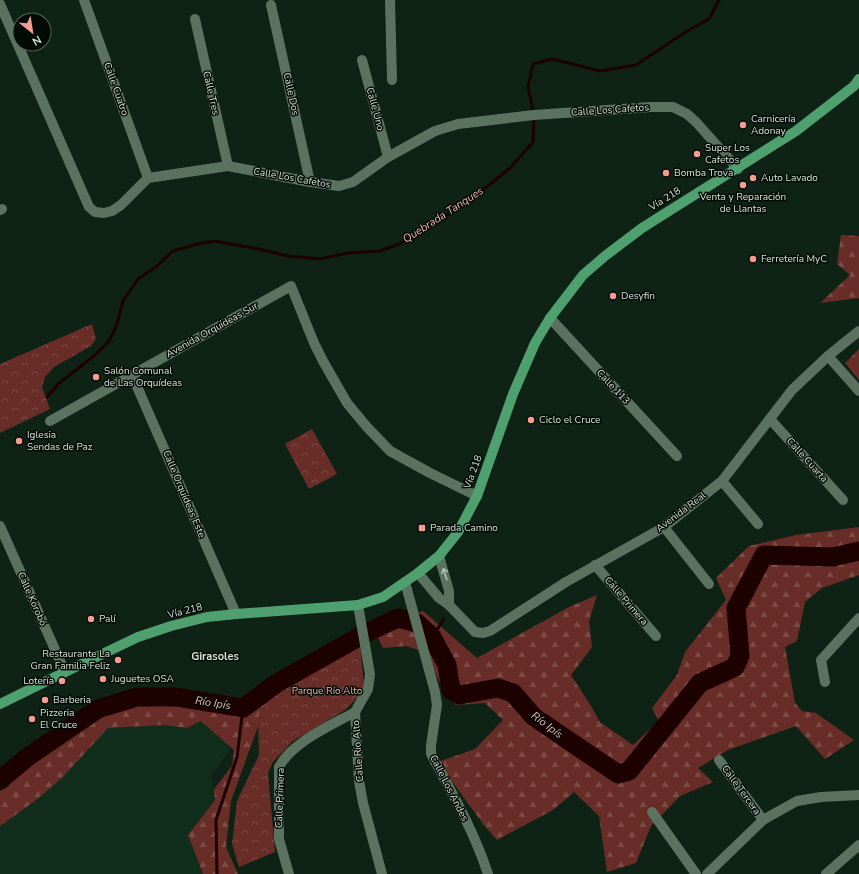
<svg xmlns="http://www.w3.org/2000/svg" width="859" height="874" viewBox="0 0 859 874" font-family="'Nunito Sans',sans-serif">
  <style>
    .built { fill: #112d1b }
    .forest { fill: url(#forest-firs) }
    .park { fill: url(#park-crowns) }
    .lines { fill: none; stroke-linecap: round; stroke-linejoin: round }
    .stream { stroke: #1d0000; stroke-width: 3 }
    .river { stroke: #1d0000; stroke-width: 19 }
    .minor { stroke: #5b7261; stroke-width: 10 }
    .major { stroke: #4fa06f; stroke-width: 10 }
    .oneway { stroke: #b0c0b4 }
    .poi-dot { fill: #f59d8f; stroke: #030a05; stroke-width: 1.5 }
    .labels { text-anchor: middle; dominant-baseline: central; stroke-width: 3; stroke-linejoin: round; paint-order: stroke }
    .street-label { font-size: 10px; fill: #d5e2d8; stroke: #030a05 }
    .poi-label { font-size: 10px; fill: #d5e2d8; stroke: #030a05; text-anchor: start }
    .park-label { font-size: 10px; fill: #f9ada1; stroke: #030a05 }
    .water-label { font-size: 11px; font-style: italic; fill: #f3b9b0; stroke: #030a05 }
    .neighbourhood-label { font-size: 11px; font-weight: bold; fill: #d5e2d8; stroke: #030a05 }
  </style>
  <defs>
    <pattern id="forest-firs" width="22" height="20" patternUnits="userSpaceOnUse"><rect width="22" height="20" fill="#672d26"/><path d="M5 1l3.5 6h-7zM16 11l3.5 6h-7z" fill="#7c4b45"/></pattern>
    <pattern id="park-crowns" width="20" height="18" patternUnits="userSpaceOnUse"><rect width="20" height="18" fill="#672d26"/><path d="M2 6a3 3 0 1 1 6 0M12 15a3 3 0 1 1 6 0" fill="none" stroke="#7c4b45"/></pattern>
  </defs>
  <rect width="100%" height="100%" fill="#0e2316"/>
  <!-- built -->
  <polygon class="built" points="132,710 215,723 234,744 211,776 215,800 188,835 203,874 0,874 0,806"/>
  <!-- forest -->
  <g class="forest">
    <polygon points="841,235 859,236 859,298 820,303 850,275 837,264"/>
    <polygon points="859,349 859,380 845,363"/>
    <polygon points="859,527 859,575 822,588 805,602 797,641 785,647 795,703 802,711 816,713 854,740 825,759 796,726 728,750 698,768 713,782 680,796 651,826 636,863 607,872 599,816 574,792 553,810 497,840 483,824 438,762 475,749 503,720 485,703 456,705 447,697 425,652 406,646 383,648 372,625 423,611 477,658 569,607 597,595 589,621 592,647 571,675 591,706 600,722 633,745 659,721 652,708 677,675 685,652 726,600 716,578 749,546 796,535"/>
    <polygon points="356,633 357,649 260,721 231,801 226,847 238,874 203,874 188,835 215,800 214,789 232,766 234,750 201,721 187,728 163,725 108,728 62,778 35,801 0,826 0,791 8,787 29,756 98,709 137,697 176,697 209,706 245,701 267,684 331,651"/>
  </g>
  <!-- park -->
  <g class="park">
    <polygon points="92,324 96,339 91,346 54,367 45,377 42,387 50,409 0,433 0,364"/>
    <polygon points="312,429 337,474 309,489 285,444"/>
    <polygon points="360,643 364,686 356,699 345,710 293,741 273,762 268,773 275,852 239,867 232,844 237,801 259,755 258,718 263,703 309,673"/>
  </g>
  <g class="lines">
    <!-- stream -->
    <g class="stream">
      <polyline points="47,397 58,384 95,355 109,341 116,327 123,301 138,279 157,266 173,251 198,244 214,241 259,249 288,256 320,259 348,253 380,251 399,244 428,228 473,198 510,168 533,142 534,115 528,87 533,64 553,59 600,71 636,65 684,33 709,19 719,0"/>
      <polyline points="432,637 444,619"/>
      <polyline points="217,874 216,820 237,757 243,708"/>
    </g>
    <!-- river -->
    <polyline class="river" points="0,780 29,756 98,709 137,697 176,697 243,708 277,683 366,633 398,618 417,623 432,637 447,665 451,690 459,695 498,688 513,693 534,717 618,774 629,771 700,683 735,667 740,656 736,608 764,555 833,557 859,551"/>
    <!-- minor -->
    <g class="minor">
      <polyline points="84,0 148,178"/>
      <polyline points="390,0 392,80"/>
      <polyline points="0,4 89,207 95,212 104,213 112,211 121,205 148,178 228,166 310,182 339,186 353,182 388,157 435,131 458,124 534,115 651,107 673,107 687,114 696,122 738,169"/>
      <polyline points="271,5 310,182"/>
      <polyline points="195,19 228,166"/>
      <polyline points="362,60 388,157"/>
      <polyline points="0,210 2,209"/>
      <polyline points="550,318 677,456"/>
      <polyline points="828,356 859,391"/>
      <polyline points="132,375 236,614"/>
      <polyline points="770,419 843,500"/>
      <polyline points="50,421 291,286 314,343 323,361 347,403 367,427 390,451 430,473 477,496"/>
      <polyline points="722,481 758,524"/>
      <polyline points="0,526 65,672"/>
      <polyline points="664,527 709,584"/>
      <polyline points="439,556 449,591 449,605"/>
      <polyline points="595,565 656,636"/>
      <polyline points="418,573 439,598 449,605 475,632 483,633 490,631 566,582 664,527 722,481 792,390 828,356 859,331"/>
      <path d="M 405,582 L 435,692 L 437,705 L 431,745 L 431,754 C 452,793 474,831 488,874"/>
      <polyline points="358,605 370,674 368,689 355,712 359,781 363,803 382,874"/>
      <polyline points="825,682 821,660 859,618"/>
      <polyline points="719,760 763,820"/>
      <polyline points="652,812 696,874"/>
      <path d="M 289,874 L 279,839 L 279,767 C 292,742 330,726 355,712"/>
      <polyline points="707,874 763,820 797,801 821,797 859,795"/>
      <polyline points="826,874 859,845"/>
    </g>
    <!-- major -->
    <polyline class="major" points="0,704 65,672 138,637 171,626 207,617 236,614 358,605 383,597 418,573 439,556 458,532 477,496 513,394 535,343 550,318 583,275 605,256 642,228 796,131 854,86 859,79"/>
  </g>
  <!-- one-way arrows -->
  <defs><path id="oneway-shaft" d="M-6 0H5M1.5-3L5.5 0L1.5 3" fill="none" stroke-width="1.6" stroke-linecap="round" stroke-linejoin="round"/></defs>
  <use class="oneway" href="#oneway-shaft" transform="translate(445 574) rotate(-108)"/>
  <!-- markers -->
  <g class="poi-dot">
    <circle cx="743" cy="125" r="4"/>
    <circle cx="697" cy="154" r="4"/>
    <circle cx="666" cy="173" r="4"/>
    <circle cx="753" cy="178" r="4"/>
    <circle cx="743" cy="185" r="4"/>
    <circle cx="753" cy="259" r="4"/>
    <circle cx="613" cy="296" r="4"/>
    <circle cx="96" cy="377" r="4"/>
    <circle cx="531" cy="420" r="4"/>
    <circle cx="19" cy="441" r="4"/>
    <rect x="418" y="524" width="8" height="8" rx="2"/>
    <circle cx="91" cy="619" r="4"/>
    <circle cx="118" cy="660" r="4"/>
    <circle cx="103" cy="679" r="4"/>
    <circle cx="62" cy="681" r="4"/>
    <circle cx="45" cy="700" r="4"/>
    <circle cx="32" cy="719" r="4"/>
  </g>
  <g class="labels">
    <!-- street labels -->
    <g class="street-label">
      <text transform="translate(116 89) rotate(70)">Calle Cuatro</text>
      <text transform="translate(211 93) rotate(77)">Calle Tres</text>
      <text transform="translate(291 94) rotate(78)">Calle Dos</text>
      <text transform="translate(375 109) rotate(75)">Calle Uno</text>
      <text transform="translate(610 110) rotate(-4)">Calle Los Cafetos</text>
      <text transform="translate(292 178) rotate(10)">Calle Los Cafetos</text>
      <text transform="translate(665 199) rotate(-32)">Vía 218</text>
      <text transform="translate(212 330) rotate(-29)">Avenida Orquídeas Sur</text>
      <text transform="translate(613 387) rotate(47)">Calle 113</text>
      <text transform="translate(807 460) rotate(48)">Calle Cuarta</text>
      <text transform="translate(473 472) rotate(-70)">Vía 218</text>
      <text transform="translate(184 494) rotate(67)">Calle Orquídeas Este</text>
      <text transform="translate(681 512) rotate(-37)">Avenida Real</text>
      <text transform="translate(32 599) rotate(66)">Calle Korobó</text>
      <text transform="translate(626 601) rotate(49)">Calle Primera</text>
      <text transform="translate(185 611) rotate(-14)">Vía 218</text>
      <text transform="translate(358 751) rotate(-94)">Calle Río Alto</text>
      <text transform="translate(449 788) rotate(63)">Calle Los Andes</text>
      <text transform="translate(741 790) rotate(54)">Calle Tercera</text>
      <text transform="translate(280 798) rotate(-88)">Calle Primera</text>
    </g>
    <!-- poi labels -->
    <g class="poi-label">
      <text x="751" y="119">Carnicería<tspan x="751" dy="12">Adonay</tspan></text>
      <text x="705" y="148">Super Los<tspan x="705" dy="12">Cafetos</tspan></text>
      <text x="674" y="173">Bomba Trova</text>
      <text x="761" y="178">Auto Lavado</text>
      <text x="743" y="197" text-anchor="middle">Venta y Reparación<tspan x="743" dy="12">de Llantas</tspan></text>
      <text x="761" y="259">Ferretería MyC</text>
      <text x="621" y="296">Desyfin</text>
      <text x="104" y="371">Salón Comunal<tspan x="104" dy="12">de Las Orquídeas</tspan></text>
      <text x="539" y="420">Ciclo el Cruce</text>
      <text x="27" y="435">Iglesia<tspan x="27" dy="12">Sendas de Paz</tspan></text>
      <text x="430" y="528">Parada Camino</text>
      <text x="99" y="619">Palí</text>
      <text x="110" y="654" text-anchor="end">Restaurante La<tspan x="110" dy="12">Gran Familia Feliz</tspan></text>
      <text x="111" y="679">Juguetes OSA</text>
      <text x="54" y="681" text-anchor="end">Lotería</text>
      <text x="53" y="700">Barberia</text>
      <text x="40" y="713">Pizzeria<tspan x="40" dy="12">El Cruce</tspan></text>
    </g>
    <!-- park labels -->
    <g class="park-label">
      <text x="327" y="691">Parque Río Alto</text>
    </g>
    <!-- water labels -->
    <g class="water-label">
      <text transform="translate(443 215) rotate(-33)">Quebrada Tanques</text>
      <text transform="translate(213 703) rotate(9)">Río Ipís</text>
      <text transform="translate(547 725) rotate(37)">Río Ipís</text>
    </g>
    <!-- neighbourhood labels -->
    <g class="neighbourhood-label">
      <text x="215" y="656">Girasoles</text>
    </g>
  </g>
  <!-- north arrow -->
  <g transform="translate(32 32) rotate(150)"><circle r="19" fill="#030a05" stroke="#576059"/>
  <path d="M0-3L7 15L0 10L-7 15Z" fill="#f59d8f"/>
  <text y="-6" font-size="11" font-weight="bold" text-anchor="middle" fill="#d5e2d8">N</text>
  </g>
</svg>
